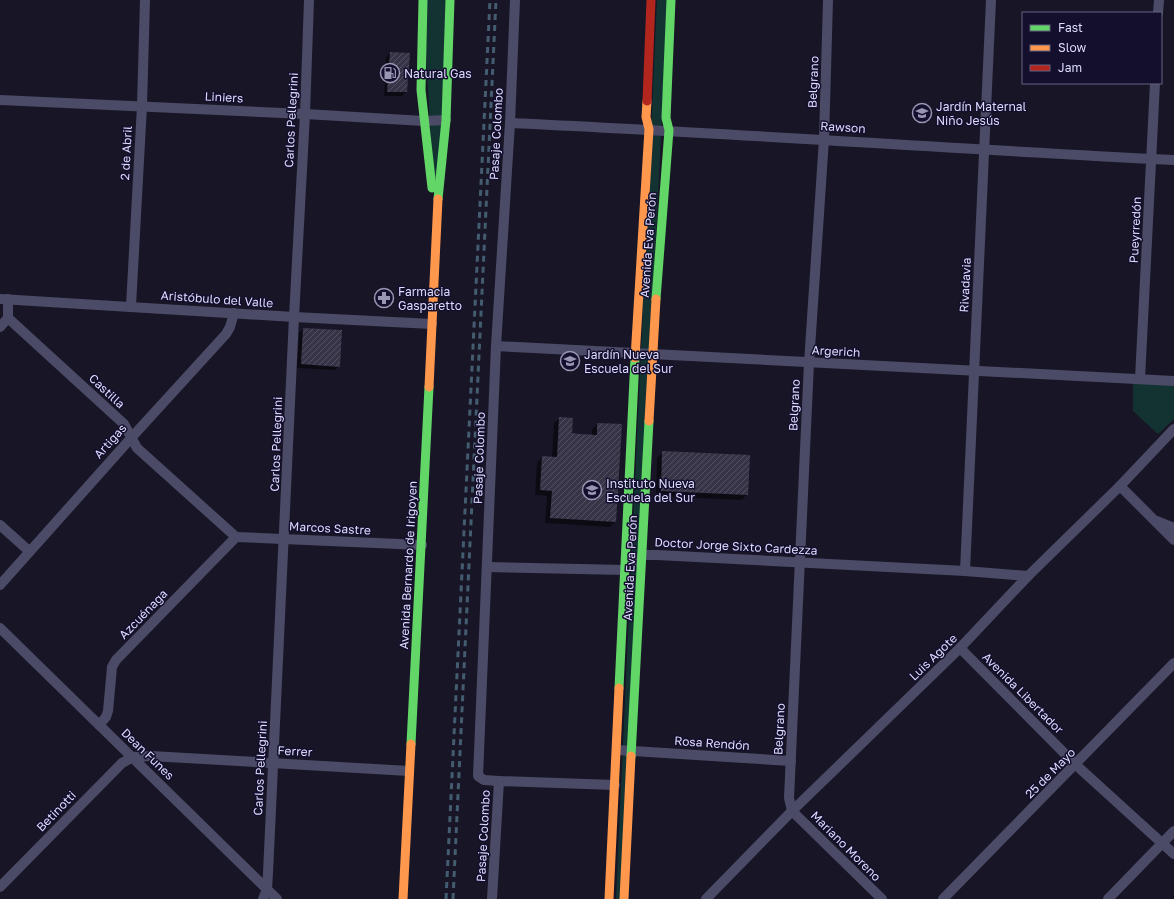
<svg xmlns="http://www.w3.org/2000/svg" width="1174" height="899" viewBox="0 0 1174 899" font-family="'Golos Text',sans-serif">
  <style>
    .park { fill: #133333 }
    .shadow { fill: #0007 }
    .building { fill: url(#building-hatch) }
    .lines { fill: none; stroke-linecap: round; stroke-linejoin: round }
    .street { stroke: #4b4b67; stroke-width: 10 }
    .fast { stroke: #63d668; stroke-width: 9 }
    .slow { stroke: #ff974d; stroke-width: 9 }
    .jam { stroke: #b3261e; stroke-width: 9 }
    .rail { stroke: #445c6f; stroke-width: 3; stroke-dasharray: 6 5; stroke-linecap: butt }
    .labels { text-anchor: middle; dominant-baseline: central; stroke-width: 3; stroke-linejoin: round; paint-order: stroke }
    .poi-label { font-size: 12px; fill: #dedbff; stroke: #130f2d; text-anchor: start }
    .street-label { font-size: 12px; fill: #dedbff; stroke: #130f2d }
  </style>
  <defs>
    <pattern id="building-hatch" width="6" height="6" patternUnits="userSpaceOnUse"><rect width="6" height="6" fill="#373447"/><path d="M-1 1l2-2M0 6l6-6M5 7l2-2" fill="none" stroke="#545163"/></pattern>
  </defs>
  <rect width="100%" height="100%" fill="#181626"/>
  <!-- park -->
  <g class="park">
    <polygon points="423,0 450,0 436,231"/>
    <polygon points="657,0 668,0 622,899 616,899"/>
    <polygon points="1133,379 1174,381 1174,419 1158,434 1133,411"/>
  </g>
  <!-- shadow -->
  <g class="shadow">
    <polygon points="390,53 409,54 406,92 402,96 384,96 386,57"/>
    <polygon points="303,329 339,366 335,370 297,368 299,333"/>
    <polygon points="560,418 571,434 592,436 592,429 598,424 615,522 610,527 545,523 547,496 535,495 537,463 542,457 552,458 554,423"/>
    <polygon points="663,452 747,494 742,500 656,496 657,458"/>
  </g>
  <!-- building -->
  <g class="building">
    <polygon points="390,52 410,53 407,92 387,92"/>
    <polygon points="303,328 342,330 340,367 301,364"/>
    <polygon points="559,417 573,418 572,433 579,434 597,435 597,423 622,424 616,522 550,518 552,491 540,490 542,456 557,457"/>
    <polygon points="662,451 750,455 748,495 661,491"/>
  </g>
  <g class="lines">
    <!-- street -->
    <g class="street">
      <polyline points="828,0 824,139 809,363 789,798 792,811 882,899"/>
      <polyline points="1158,13 1159,0"/>
      <polyline points="0,100 305,114 424,121 446,120"/>
      <path d="M 510,123 C 731,133 952,149 1174,160"/>
      <polyline points="0,299 294,317 432,324"/>
      <polyline points="131,306 142,106 145,0"/>
      <polyline points="8,318 124,424 137,448 236,537"/>
      <polyline points="0,327 8,318 8,299"/>
      <polyline points="496,346 1174,381"/>
      <polyline points="1140,379 1155,83"/>
      <polyline points="1120,486 1174,540"/>
      <polyline points="1157,521 1174,528"/>
      <polyline points="0,525 29,551"/>
      <polyline points="236,537 422,545"/>
      <polyline points="487,567 625,570 643,555 657,555 965,571 1028,576"/>
      <polyline points="965,571 991,0"/>
      <polyline points="0,585 132,437 226,334 230,327 234,313"/>
      <polyline points="0,628 277,899"/>
      <polyline points="960,648 1076,765 1174,854"/>
      <polyline points="99,725 106,717 108,711 112,667 116,660 236,537"/>
      <polyline points="617,750 791,761"/>
      <polyline points="499,781 615,785"/>
      <polyline points="0,887 122,763 133,757 151,756 409,771"/>
      <polyline points="263,899 267,889 268,873 294,317 305,114 309,0"/>
      <polyline points="492,899 499,781 484,780 478,776 496,346 510,123 515,0"/>
      <polyline points="706,899 792,811 960,648 1028,576 1120,486 1174,429"/>
      <polyline points="943,899 1174,663"/>
      <polyline points="1108,899 1174,831"/>
    </g>
    <!-- fast -->
    <g class="fast">
      <polyline points="423,0 421,90 432,188"/>
      <polyline points="438,199 446,120 450,0"/>
      <polyline points="656,299 669,130 666,118 671,0"/>
      <polyline points="619,688 635,358"/>
      <polyline points="411,744 429,387"/>
      <polyline points="631,756 649,421"/>
    </g>
    <!-- slow -->
    <g class="slow">
      <polyline points="635,358 649,129 646,117 647,101"/>
      <polyline points="429,387 438,199"/>
      <polyline points="649,421 656,299"/>
      <polyline points="403,899 411,744"/>
      <polyline points="609,899 619,688"/>
      <polyline points="624,899 631,756"/>
    </g>
    <!-- jam -->
    <polyline class="jam" points="647,101 651,0"/>
    <!-- rail -->
    <g class="rail">
      <polyline points="446,899 490,0"/>
      <polyline points="453,899 496,0"/>
    </g>
  </g>
  <!-- icons -->
  <defs>
    <g id="fuel-ring" transform="scale(1)"><circle r="9.5" fill="#130f2d" stroke="#9996b3" stroke-width="1.5"/><path d="M-5.5-6h7V0h2V4h1.3V-2.5L3-4.5l.8-.8L6-3V5H2.5V1h-1V6h-7ZM-4.2-4.7v3.2H.2V-4.7Z" fill="#9996b3"/></g>
    <g id="school-ring" transform="scale(1)"><circle r="9.5" fill="#130f2d" stroke="#9996b3" stroke-width="1.5"/><path d="M0-5L7-2L0 1L-7-2ZM-4 1L0 2.5L4 1V4Q0 6-4 4Z" fill="#9996b3"/></g>
    <g id="pharmacy-ring" transform="scale(1)"><circle r="9.5" fill="#130f2d" stroke="#9996b3" stroke-width="1.5"/><path d="M-2-6h4v4h4v4h-4v4h-4v-4h-4v-4h4Z" fill="#9996b3"/></g>
    <g id="university-ring" transform="scale(1)"><circle r="9.5" fill="#130f2d" stroke="#9996b3" stroke-width="1.5"/><path d="M0-5L7-2L0 1L-7-2ZM-4 1L0 2.5L4 1V4Q0 6-4 4Z" fill="#9996b3"/></g>
  </defs>
  <g fill-rule="evenodd">
    <use href="#fuel-ring" x="390" y="73"/>
    <use href="#school-ring" x="922" y="113"/>
    <use href="#pharmacy-ring" x="384" y="298"/>
    <use href="#school-ring" x="570" y="361"/>
    <use href="#university-ring" x="592" y="490"/>
  </g>
  <g class="labels">
    <!-- poi labels -->
    <g class="poi-label">
      <text x="404" y="73">Natural Gas</text>
      <text x="936" y="106">Jardín Maternal<tspan x="936" dy="14">Niño Jesús</tspan></text>
      <text x="398" y="291">Farmacia<tspan x="398" dy="14">Gasparetto</tspan></text>
      <text x="584" y="354">Jardín Nueva<tspan x="584" dy="14">Escuela del Sur</tspan></text>
      <text x="606" y="483">Instituto Nueva<tspan x="606" dy="14">Escuela del Sur</tspan></text>
    </g>
    <!-- street labels -->
    <g class="street-label">
      <text transform="translate(813 82) rotate(-88)">Belgrano</text>
      <text transform="translate(224 97) rotate(3)">Liniers</text>
      <text transform="translate(291 120) rotate(-87)">Carlos Pellegrini</text>
      <text transform="translate(843 127) rotate(4)">Rawson</text>
      <text transform="translate(496 134) rotate(-87)">Pasaje Colombo</text>
      <text transform="translate(126 153) rotate(-87)">2 de Abril</text>
      <text transform="translate(1135 230) rotate(-87)">Pueyrredón</text>
      <text transform="translate(648 245) rotate(-86)">Avenida Eva Perón</text>
      <text transform="translate(965 285) rotate(-87)">Rivadavia</text>
      <text transform="translate(217 299) rotate(4)">Aristóbulo del Valle</text>
      <text transform="translate(836 351) rotate(3)">Argerich</text>
      <text transform="translate(107 391) rotate(43)">Castilla</text>
      <text transform="translate(794 405) rotate(-87)">Belgrano</text>
      <text transform="translate(110 441) rotate(-48)">Artigas</text>
      <text transform="translate(276 444) rotate(-88)">Carlos Pellegrini</text>
      <text transform="translate(479 458) rotate(-88)">Pasaje Colombo</text>
      <text transform="translate(330 528) rotate(3)">Marcos Sastre</text>
      <text transform="translate(736 546) rotate(3)">Doctor Jorge Sixto Cardezza</text>
      <text transform="translate(408 565) rotate(-87)">Avenida Bernardo de Irigoyen</text>
      <text transform="translate(630 568) rotate(-87)">Avenida Eva Perón</text>
      <text transform="translate(143 614) rotate(-46)">Azcuénaga</text>
      <text transform="translate(933 657) rotate(-44)">Luis Agote</text>
      <text transform="translate(1023 693) rotate(45)">Avenida Libertador</text>
      <text transform="translate(779 729) rotate(-87)">Belgrano</text>
      <text transform="translate(712 743) rotate(4)">Rosa Rendón</text>
      <text transform="translate(295 751) rotate(3)">Ferrer</text>
      <text transform="translate(148 754) rotate(44)">Dean Funes</text>
      <text transform="translate(260 768) rotate(-87)">Carlos Pellegrini</text>
      <text transform="translate(1050 773) rotate(-45)">25 de Mayo</text>
      <text transform="translate(56 811) rotate(-46)">Betinotti</text>
      <text transform="translate(483 836) rotate(-87)">Pasaje Colombo</text>
      <text transform="translate(846 846) rotate(45)">Mariano Moreno</text>
    </g>
  </g>
  <!-- legend -->
  <rect x="1022" y="12" width="140" height="72" fill="#130f2d" stroke="#646181"/>
  <rect x="1030" y="25" width="20" height="6" fill="#63d668" stroke="#646181"/>
  <text x="1058" y="32" font-size="12" fill="#dedbff">Fast</text>
  <rect x="1030" y="45" width="20" height="6" fill="#ff974d" stroke="#646181"/>
  <text x="1058" y="52" font-size="12" fill="#dedbff">Slow</text>
  <rect x="1030" y="65" width="20" height="6" fill="#b3261e" stroke="#646181"/>
  <text x="1058" y="72" font-size="12" fill="#dedbff">Jam</text>
</svg>
